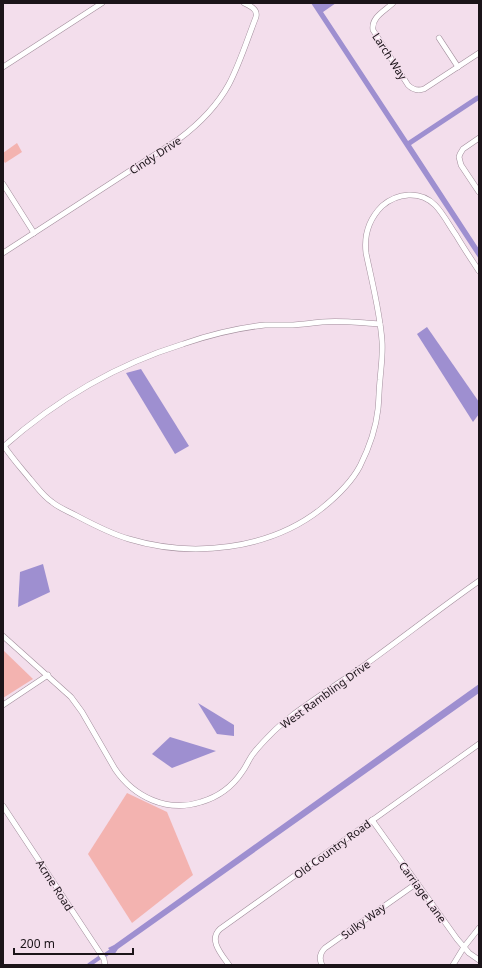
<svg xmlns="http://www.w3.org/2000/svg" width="482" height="968" viewBox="0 0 482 968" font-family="'Noto Sans',sans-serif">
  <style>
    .green { fill: #f3b3b0 }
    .water { fill: #9e8fd0 }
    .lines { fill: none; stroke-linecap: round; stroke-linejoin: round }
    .canal { stroke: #9e8fd0; stroke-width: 4 }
    .minor-casing { stroke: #a28e9c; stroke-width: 6 }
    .minor { stroke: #fff; stroke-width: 5 }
    .labels { text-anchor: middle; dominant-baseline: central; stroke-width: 3; stroke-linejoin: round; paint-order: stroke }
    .street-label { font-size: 11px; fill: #1b1419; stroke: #f3deec }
  </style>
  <rect width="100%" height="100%" fill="#f3deec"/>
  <!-- green -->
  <g class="green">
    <polygon points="17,143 22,152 5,163 3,160 3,153"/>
    <polygon points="3,650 33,679 3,698"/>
    <polygon points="127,793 167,812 193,875 132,923 88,854"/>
  </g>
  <!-- water -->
  <g class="water">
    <polygon points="311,3 319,3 320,4 322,3 336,3 323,12 408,141 476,96 479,95 479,100 411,145 479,249 479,259"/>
    <polygon points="427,327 479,402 479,414 473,422 417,334"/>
    <polygon points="141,369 189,446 175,454 126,373"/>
    <polygon points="43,564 50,592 18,607 20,572"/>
    <polygon points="479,684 479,693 118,949 114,955 108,948 114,945"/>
    <polygon points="198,703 234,725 234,736 217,734"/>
    <polygon points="170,737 216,751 172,768 152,754"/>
  </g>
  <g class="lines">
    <!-- canal -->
    <g class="canal">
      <polyline points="105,955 114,949"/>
      <polyline points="89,965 99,958"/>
    </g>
    <!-- minor casing -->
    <g class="minor-casing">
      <g id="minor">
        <path d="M 393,3 C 385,11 371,17 373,30 L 408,85 C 413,90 418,91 424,89 L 479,53"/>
        <polyline points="439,38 458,67"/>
        <polyline points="3,67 102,3"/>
        <polyline points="479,138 463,149 460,154 459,157 461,165 479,192"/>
        <polyline points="3,184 34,233"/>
        <path d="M 3,253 L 179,139 C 199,124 217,106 229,84 C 240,63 247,40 256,17 C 258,9 250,6 244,3"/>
        <path d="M 4,446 C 12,458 21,468 30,479 C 37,487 43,496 52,502 C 59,508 68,511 77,516 C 94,525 111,534 129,539 C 192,558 269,550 321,509 C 336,497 351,483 360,466 C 369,448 376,428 378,409 C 379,399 379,389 380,380 C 381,367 383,354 382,341 C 380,312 372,282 366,253 C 364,236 369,219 382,206 C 397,193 420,190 435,205 C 443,213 449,225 456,235 C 463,247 471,259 479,271"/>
        <path d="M 3,447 C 56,400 115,365 183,344 C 209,335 237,328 265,325 C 273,325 281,325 289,325 C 300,325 311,323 322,322 C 341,320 361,323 380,324"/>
        <path d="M 3,636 L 71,697 L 82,712 L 115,769 C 134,797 167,813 201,802 C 218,797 232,787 242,772 C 246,767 249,759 253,754 C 259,746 266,739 273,732 C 280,725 287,720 294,714 C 316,698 339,683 362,667 C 401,639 439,609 479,581"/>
        <polyline points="3,705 48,675"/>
        <polyline points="3,806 104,959 105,965"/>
        <polyline points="372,820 457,939 469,953 479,960"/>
        <path d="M 229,965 C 222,955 208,940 220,929 L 479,744"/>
        <path d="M 322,965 C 319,959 320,953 325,948 L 417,883"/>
        <polyline points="453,965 464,947 479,928"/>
      </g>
    </g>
    <!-- minor -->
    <use href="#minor" class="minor"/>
  </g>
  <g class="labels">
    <!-- street labels -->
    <g class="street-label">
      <text transform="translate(390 56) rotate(57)">Larch Way</text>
      <text transform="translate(155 155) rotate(-33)">Cindy Drive</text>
      <text transform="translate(325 694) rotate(-36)">West Rambling Drive</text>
      <text transform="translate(332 849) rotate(-36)">Old Country Road</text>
      <text transform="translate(55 885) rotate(57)">Acme Road</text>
      <text transform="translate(423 892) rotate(54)">Carriage Lane</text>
      <text transform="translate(363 921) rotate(-36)">Sulky Way</text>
    </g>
  </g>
  <!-- border -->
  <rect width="482" height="968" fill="none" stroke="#1b1419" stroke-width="8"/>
  <!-- scale -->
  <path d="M14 948v6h119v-6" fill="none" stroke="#1b1419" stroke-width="2"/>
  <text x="20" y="948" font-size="12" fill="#1b1419" stroke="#f3deec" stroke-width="3" paint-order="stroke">200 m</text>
</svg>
